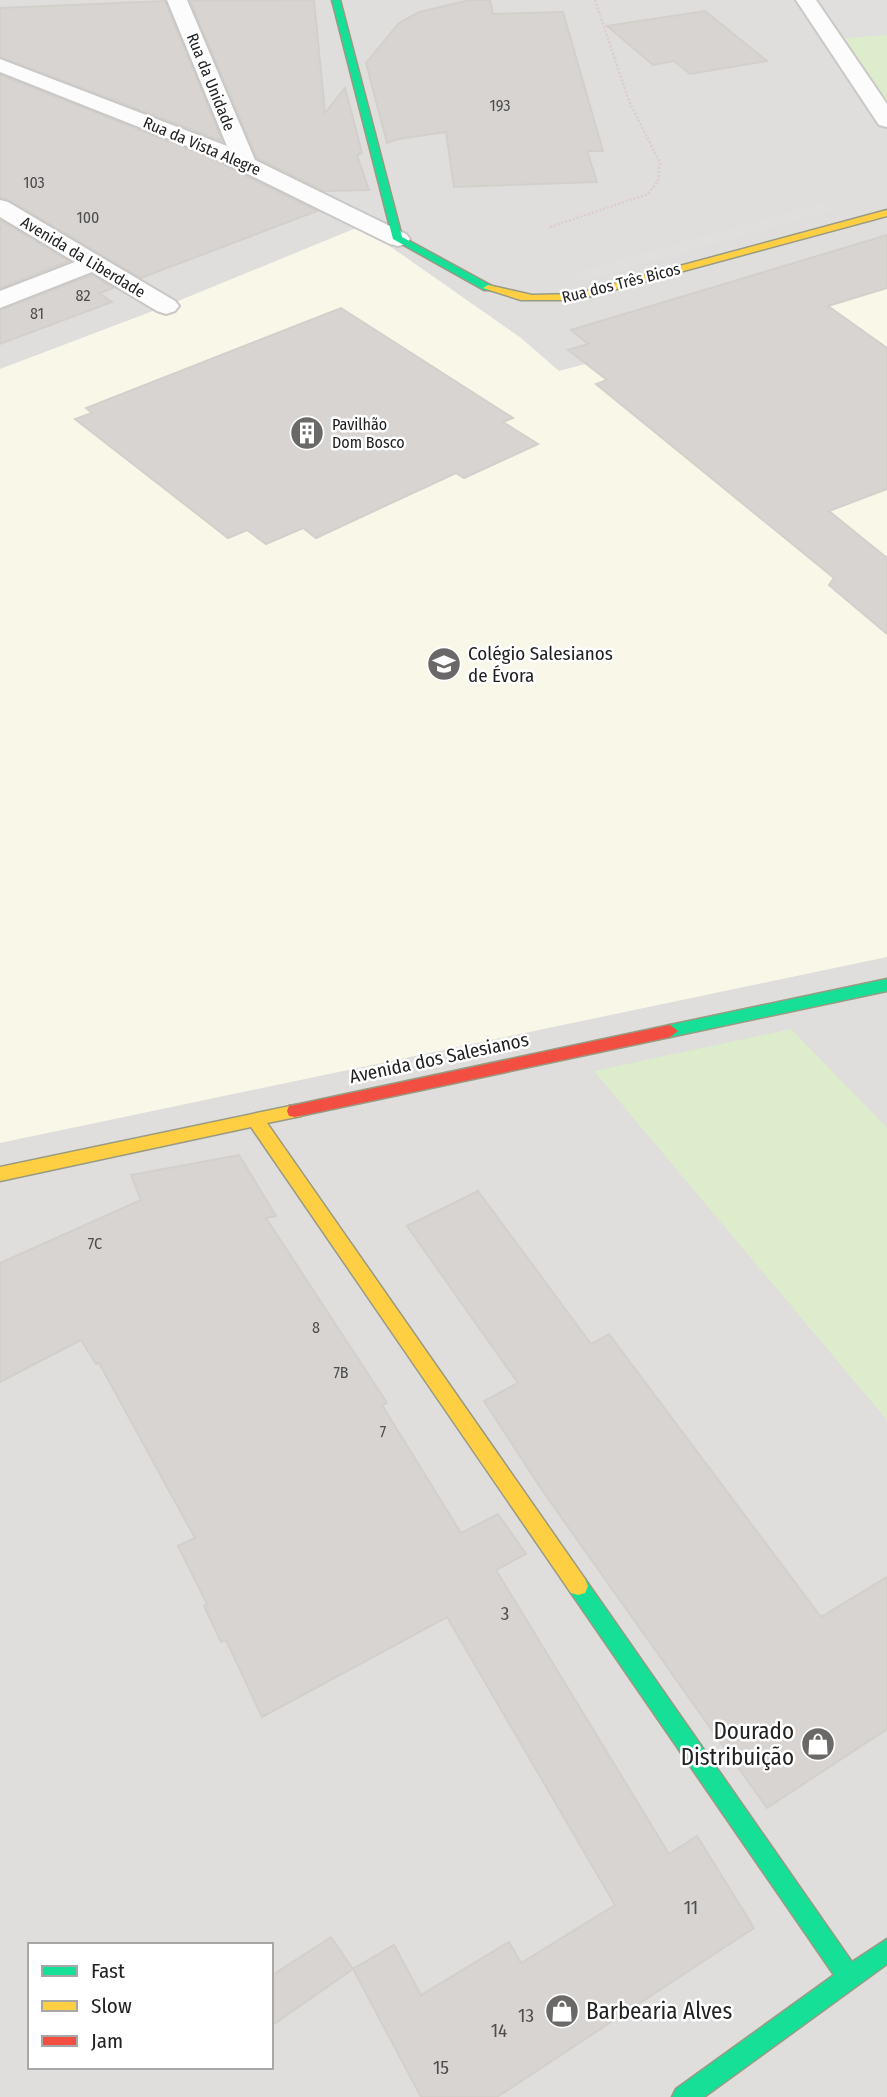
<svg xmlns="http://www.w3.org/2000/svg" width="887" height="2097" viewBox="0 0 887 2097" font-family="'Fira Sans Condensed',sans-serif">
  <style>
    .residential { fill: #dfdedc; fill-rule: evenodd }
    .education { fill: #f8f7e8 }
    .grass { fill: #ddeccb }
    .parking { fill: #e0dfde }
    .building { fill: #d7d4d2; stroke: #d3d0cc; stroke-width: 2 }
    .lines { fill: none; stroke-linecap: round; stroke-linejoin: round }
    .street-casing { stroke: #c9c8c7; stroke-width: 4 }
    .fast-casing { stroke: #999a82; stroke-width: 3 }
    .slow-casing { stroke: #999a82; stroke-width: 3 }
    .jam-casing { stroke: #999a82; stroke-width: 3 }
    .path { stroke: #dccecd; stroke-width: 2.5; stroke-dasharray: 2 2; stroke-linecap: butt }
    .street { fill: #fdfcfc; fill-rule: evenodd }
    .fast { fill: #16e098; fill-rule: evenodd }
    .slow { fill: #ffcf43; fill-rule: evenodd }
    .jam { fill: #f24e42; fill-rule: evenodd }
    .labels { text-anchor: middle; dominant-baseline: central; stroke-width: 5; stroke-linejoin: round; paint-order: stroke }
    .far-street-label { font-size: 16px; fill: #222; stroke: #fff }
    .number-label { font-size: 16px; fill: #4f4e4e }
    .far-poi-label { font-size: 16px; fill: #222; stroke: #fff; text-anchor: start }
    .poi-label { font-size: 19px; fill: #222; stroke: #fff; text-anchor: start }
    .street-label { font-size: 19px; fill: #222; stroke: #fff }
    .near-number-label { font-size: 19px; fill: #4f4e4e }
    .near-poi-label { font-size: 23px; fill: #222; stroke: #fff; text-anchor: end }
  </style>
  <rect width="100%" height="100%" fill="#f0eeeb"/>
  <!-- residential -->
  <path class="residential" d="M 0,0 L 887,0 L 887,2097 L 0,2097 ZM 30,1945 L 271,1945 L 271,2067 L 30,2067 Z"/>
  <!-- education -->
  <polygon class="education" points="361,226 521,338 559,371 585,364 568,350 588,343 571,330 887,235 887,957 0,1143 0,369 166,306"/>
  <!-- grass -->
  <g class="grass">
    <polygon points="887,35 887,101 843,38"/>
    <polygon points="791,1029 887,1128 887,1420 594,1071"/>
  </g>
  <!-- parking -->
  <g class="parking">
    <polygon points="815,0 887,0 887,35 843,38"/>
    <polygon points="822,203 833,210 583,281 573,273"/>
  </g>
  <!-- building -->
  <g class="building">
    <polygon points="314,0 325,113 345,88 362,153 357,155 369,190 324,191 257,158 190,1"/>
    <polygon points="470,0 490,0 493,14 563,12 603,151 587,151 597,182 454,187 446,132 398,139 387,143 366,63 399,23 419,12"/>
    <polygon points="165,1 222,141 0,57 0,8"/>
    <polygon points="705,11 767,61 690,74 674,61 653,65 607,26"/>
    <polygon points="0,75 206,156 317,211 141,278 9,200 0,198"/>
    <polygon points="0,220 69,261 0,288"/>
    <polygon points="887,235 887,288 828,306 887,348 887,489 829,511 887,558 887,634 829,585 834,578 596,384 607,380 568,350 588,344 571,330"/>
    <polygon points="92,275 114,288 99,293 112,302 0,344 0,310"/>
    <polygon points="341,308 513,418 503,422 538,444 464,478 456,473 316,538 303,528 266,544 247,530 228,538 75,419 92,413 86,408"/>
    <polygon points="239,1155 276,1216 266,1218 387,1403 382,1405 461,1533 498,1514 526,1554 496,1570 669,1854 697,1836 754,1928 497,2097 421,2097 353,1969 394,1945 421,1995 509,1942 521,1963 615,1905 447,1617 262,1717 226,1640 221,1642 204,1606 207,1604 178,1546 195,1538 99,1363 96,1364 81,1340 0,1382 0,1263 141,1200 131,1175"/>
    <polygon points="478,1191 591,1344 609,1334 821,1617 887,1577 887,1729 767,1808 542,1490 484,1401 518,1383 407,1226"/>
    <polygon points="331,1937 353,1969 271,2026 271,1976"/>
  </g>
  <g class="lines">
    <!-- street casing -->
    <g class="street-casing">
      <g id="street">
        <polygon points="167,0 187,0 255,160 406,234 410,239 406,244 398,246 390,244 207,154 0,72 0,59 227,146"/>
        <polygon points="796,0 816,0 887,104 887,127 879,125"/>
        <polygon points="0,200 8,202 175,301 179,306 175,311 166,314 157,311 92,272 0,308 0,291 75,262 0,217"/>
      </g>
    </g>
    <!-- fast casing -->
    <g class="fast-casing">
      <g id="fast">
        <polygon points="332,0 340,0 402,237 492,286 492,290 484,290 393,239"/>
        <polygon points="887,979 887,991 670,1037 662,1031 670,1025"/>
        <polygon points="578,1577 585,1579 852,1962 887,1939 887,1964 704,2097 672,2097 676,2089 834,1975 571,1593 568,1586 571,1579"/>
      </g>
    </g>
    <!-- slow casing -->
    <g class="slow-casing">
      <g id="slow">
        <polygon points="887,210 887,216 576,300 521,300 483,288 488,285 532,295 576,294"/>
        <polygon points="295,1105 301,1106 303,1111 301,1116 267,1123 585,1579 588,1586 585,1593 578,1595 571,1593 251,1127 0,1181 0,1167"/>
      </g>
    </g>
    <!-- jam casing -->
    <g class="jam-casing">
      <polygon id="jam" points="670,1025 678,1031 670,1037 295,1117 289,1116 287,1111 289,1106 295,1105"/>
    </g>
    <!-- path -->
    <polyline class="path" points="550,227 648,194 658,181 660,163 629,101 595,0"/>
    <!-- street -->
    <use href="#street" class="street"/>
    <!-- fast -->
    <use href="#fast" class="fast"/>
    <!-- slow -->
    <use href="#slow" class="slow"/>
    <!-- jam -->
    <use href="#jam" class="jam"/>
  </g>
  <!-- icons -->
  <defs>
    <g id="building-disc" transform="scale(1.75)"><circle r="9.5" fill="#6a6968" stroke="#fff"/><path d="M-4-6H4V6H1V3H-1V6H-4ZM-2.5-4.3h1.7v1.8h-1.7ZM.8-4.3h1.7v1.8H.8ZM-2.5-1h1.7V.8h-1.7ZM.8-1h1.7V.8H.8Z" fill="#fff"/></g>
    <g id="school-disc" transform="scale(1.75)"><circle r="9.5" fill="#6a6968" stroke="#fff"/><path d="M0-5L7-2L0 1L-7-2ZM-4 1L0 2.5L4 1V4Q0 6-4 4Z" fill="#fff"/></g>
    <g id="shop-disc" transform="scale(1.75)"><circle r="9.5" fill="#6a6968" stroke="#fff"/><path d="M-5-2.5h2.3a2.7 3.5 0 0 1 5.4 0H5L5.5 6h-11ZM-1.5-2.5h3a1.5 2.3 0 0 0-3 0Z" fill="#fff"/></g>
  </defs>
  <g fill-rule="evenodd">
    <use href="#building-disc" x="307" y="433"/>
    <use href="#school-disc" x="444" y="664"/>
    <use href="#shop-disc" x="818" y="1744"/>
    <use href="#shop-disc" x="562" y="2011"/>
  </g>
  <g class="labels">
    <!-- far-street labels -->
    <g class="far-street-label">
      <text transform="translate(211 82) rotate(68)">Rua da Unidade</text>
      <text transform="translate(202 146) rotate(23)">Rua da Vista Alegre</text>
      <text transform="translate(83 257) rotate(31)">Avenida da Liberdade</text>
      <text transform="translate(621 283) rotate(-14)">Rua dos Três Bicos</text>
    </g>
    <!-- number labels -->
    <g class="number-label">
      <text x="500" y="105">193</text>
      <text x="34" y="182">103</text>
      <text x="88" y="217">100</text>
      <text x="83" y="295">82</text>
      <text x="37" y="313">81</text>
      <text x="95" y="1243">7C</text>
      <text x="316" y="1327">8</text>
      <text x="341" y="1372">7B</text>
      <text x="383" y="1431">7</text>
    </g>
    <!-- far-poi labels -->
    <g class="far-poi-label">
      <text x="332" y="424">Pavilhão<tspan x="332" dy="18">Dom Bosco</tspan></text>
    </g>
    <!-- poi labels -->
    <g class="poi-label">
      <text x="468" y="653">Colégio Salesianos<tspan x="468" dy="22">de Évora</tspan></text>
    </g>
    <!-- street labels -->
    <g class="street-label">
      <text transform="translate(439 1058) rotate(-12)">Avenida dos Salesianos</text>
    </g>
    <!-- near-number labels -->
    <g class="near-number-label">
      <text x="505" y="1613">3</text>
      <text x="691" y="1907">11</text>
      <text x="526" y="2015">13</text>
      <text x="499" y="2030">14</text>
      <text x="441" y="2067">15</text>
    </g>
    <!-- near-poi labels -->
    <g class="near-poi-label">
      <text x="794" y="1731">Dourado<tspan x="794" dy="26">Distribuição</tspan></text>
      <text x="586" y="2011" text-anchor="start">Barbearia Alves</text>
    </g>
  </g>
  <!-- legend -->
  <rect x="28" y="1943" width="245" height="126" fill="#ffffff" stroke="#a7a7a7" stroke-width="2"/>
  <rect x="42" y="1966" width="35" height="10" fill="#16e098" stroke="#a7a7a7" stroke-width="2"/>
  <text x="91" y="1978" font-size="21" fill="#222222">Fast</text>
  <rect x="42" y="2001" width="35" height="10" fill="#ffcf43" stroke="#a7a7a7" stroke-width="2"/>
  <text x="91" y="2013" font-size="21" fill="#222222">Slow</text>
  <rect x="42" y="2036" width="35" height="10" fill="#f24e42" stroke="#a7a7a7" stroke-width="2"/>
  <text x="91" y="2048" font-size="21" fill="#222222">Jam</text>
</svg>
